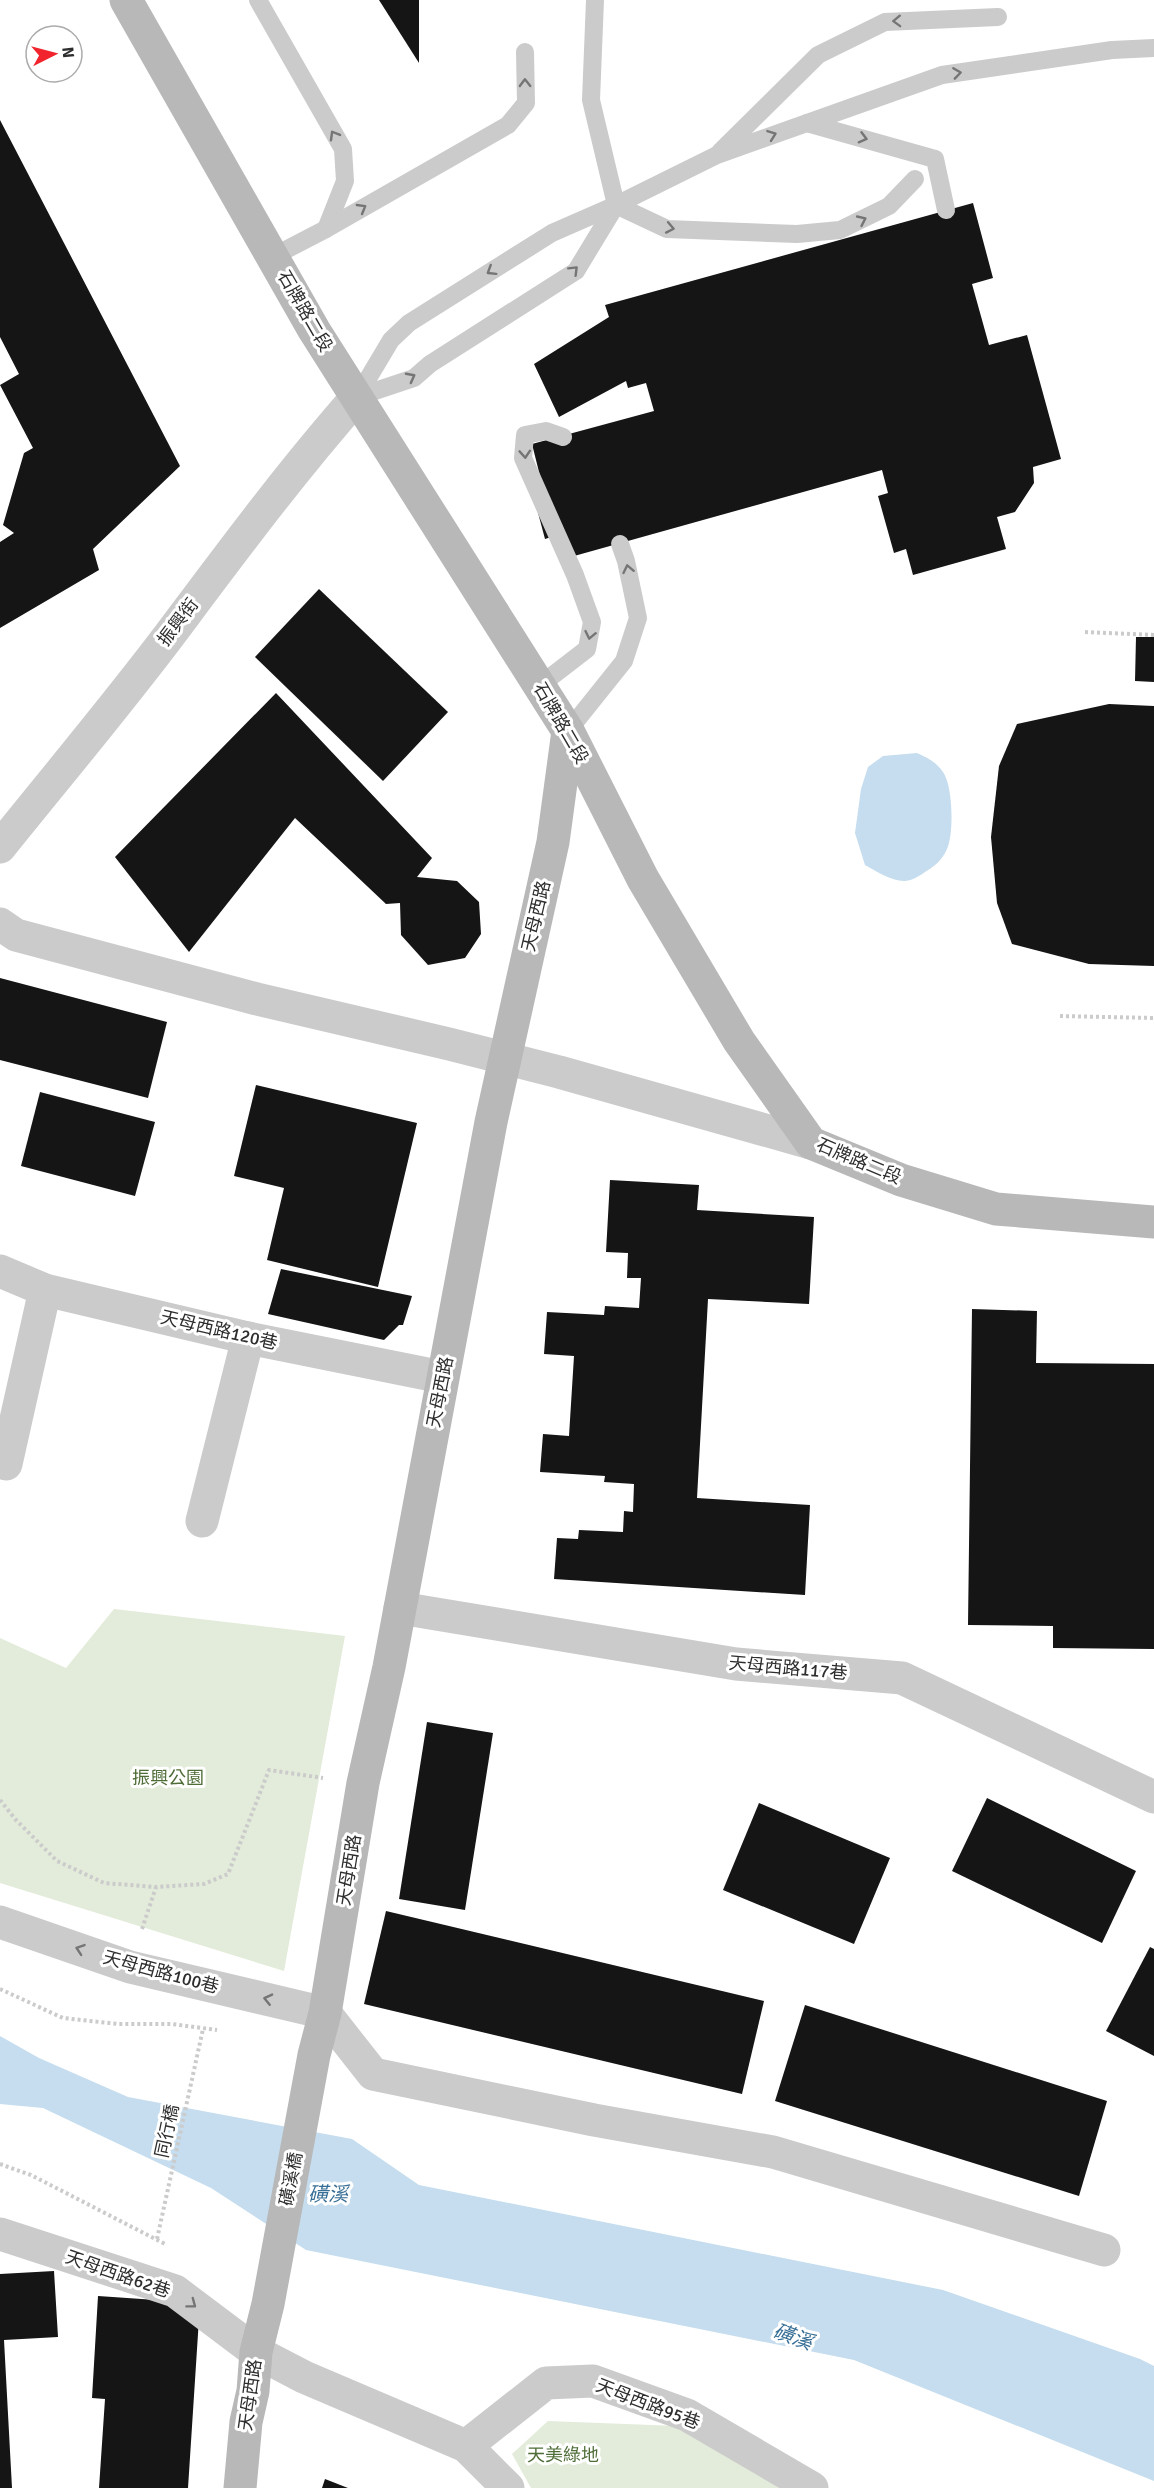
<svg xmlns="http://www.w3.org/2000/svg" width="1154" height="2488" viewBox="0 0 1154 2488" font-family="Signika,'Noto Sans TC',sans-serif">
  <style>
    .green { fill: #e3ecda }
    .water { fill: #c5ddee }
    .building { fill: #151515 }
    .lines { fill: none; stroke-linecap: round; stroke-linejoin: round }
    .path { stroke: #cbcbcb; stroke-width: 4; stroke-dasharray: 3 3; stroke-linecap: butt }
    .lane { stroke: #cbcbcb; stroke-width: 18 }
    .street { stroke: #cbcbcb; stroke-width: 33 }
    .secondary { stroke: #b8b8b8; stroke-width: 33 }
    .oneway { stroke: #757575 }
    .labels { text-anchor: middle; dominant-baseline: central; stroke-width: 6; stroke-linejoin: round; paint-order: stroke }
    .street-label { font-size: 18px; fill: #2e2e2e; stroke: #fff }
    .park-label { font-size: 18px; fill: #4f6d38; stroke: #fff }
    .water-label { font-size: 20px; font-style: italic; fill: #366e95; stroke: #fff }
  </style>
  <rect width="100%" height="100%" fill="#fff"/>
  <!-- green -->
  <g class="green">
    <polygon points="114,1609 345,1636 284,1971 0,1883 0,1638 66,1668"/>
    <polygon points="548,2421 678,2426 780,2488 531,2488 512,2454"/>
  </g>
  <!-- water -->
  <g class="water">
    <path d="M 917,753 C 928,758 936,762 943,772 C 953,786 954,834 947,849 C 942,860 935,866 925,872 C 920,876 911,881 904,881 C 891,881 876,871 865,865 L 855,833 L 861,789 L 868,767 L 883,756 Z"/>
    <polygon points="0,2036 39,2058 128,2097 352,2139 419,2185 943,2290 1140,2359 1154,2366 1154,2481 854,2360 306,2250 211,2188 43,2108 0,2104"/>
  </g>
  <!-- building -->
  <g class="building">
    <polygon points="379,0 419,0 419,63"/>
    <polygon points="0,120 180,466 93,549 99,570 0,628 0,542 14,533 3,525 24,453 33,448 0,385 19,374 0,337"/>
    <polygon points="973,203 993,278 972,284 989,345 1027,335 1061,459 1033,467 1034,483 1015,512 997,517 1006,549 913,575 906,549 894,553 878,496 888,493 882,470 567,558 561,534 545,539 529,479 540,476 532,444 654,411 646,383 628,388 626,381 559,417 534,364 609,317 605,305"/>
    <polygon points="319,589 448,712 383,781 255,657"/>
    <polygon points="1136,637 1154,637 1154,682 1135,681"/>
    <polygon points="276,693 432,858 417,877 457,881 479,902 481,934 465,958 428,965 401,935 400,903 386,904 295,818 189,952 115,857"/>
    <polygon points="1109,704 1154,706 1154,966 1089,964 1012,944 997,903 991,837 999,766 1017,724"/>
    <polygon points="0,978 167,1022 148,1098 0,1060"/>
    <polygon points="256,1085 417,1123 378,1287 267,1260 284,1188 234,1176"/>
    <polygon points="40,1092 155,1122 135,1196 21,1166"/>
    <polygon points="610,1180 699,1185 697,1210 814,1217 809,1304 708,1299 697,1498 810,1505 805,1595 554,1579 557,1538 578,1539 579,1530 623,1532 624,1511 633,1512 634,1484 604,1482 605,1476 540,1472 543,1434 569,1436 574,1356 544,1354 547,1312 604,1315 605,1306 639,1308 641,1278 627,1278 628,1253 606,1252"/>
    <polygon points="281,1269 412,1296 403,1325 399,1325 384,1340 268,1314"/>
    <polygon points="972,1309 1037,1311 1036,1363 1154,1364 1154,1649 1053,1648 1053,1626 968,1625"/>
    <polygon points="427,1722 493,1733 465,1910 399,1899"/>
    <polygon points="987,1798 1136,1871 1102,1943 952,1871"/>
    <polygon points="759,1803 890,1858 854,1944 723,1890"/>
    <polygon points="386,1911 764,2001 742,2094 364,2004"/>
    <polygon points="1150,1947 1154,1949 1154,2056 1106,2031"/>
    <polygon points="805,2005 1107,2101 1079,2196 775,2101"/>
    <polygon points="54,2271 58,2337 4,2340 12,2488 0,2488 0,2274"/>
    <polygon points="98,2296 200,2303 188,2488 99,2488 105,2399 92,2398"/>
    <polygon points="325,2479 348,2488 322,2488"/>
  </g>
  <g class="lines">
    <!-- path -->
    <g class="path">
      <polyline points="1085,632 1154,635"/>
      <polyline points="1060,1016 1154,1018"/>
      <polyline points="0,1800 16,1820 57,1861 104,1883 156,1887 204,1884 228,1874 269,1770 323,1778"/>
      <polyline points="142,1929 156,1887"/>
      <polyline points="0,1989 63,2018 118,2024 172,2024 217,2030"/>
      <polyline points="0,2164 31,2175 167,2245"/>
      <polyline points="157,2239 203,2029"/>
    </g>
    <!-- lane -->
    <g class="lane">
      <polyline points="258,0 343,149 345,181 326,229"/>
      <polyline points="807,123 935,159 946,210"/>
      <polyline points="720,152 818,55 885,22 998,17"/>
      <polyline points="616,205 667,229 797,234 840,230 889,206 915,179"/>
      <polyline points="274,256 326,229 508,125 526,103 525,52"/>
      <polyline points="357,397 391,340 409,323 552,233 616,205 717,155 942,75 1112,50 1154,48"/>
      <polyline points="357,397 414,378 430,364 576,271 616,205 591,100 595,0"/>
      <polyline points="539,686 587,649 592,622 575,575 523,458 525,435 546,431 563,437"/>
      <polyline points="568,731 624,661 638,618 626,561 620,544"/>
    </g>
    <!-- street -->
    <g class="street">
      <path d="M 0,847 C 57,776 116,706 171,633 C 231,553 290,473 357,397"/>
      <polyline points="0,924 16,935 257,999 449,1044 559,1072 811,1143"/>
      <polyline points="0,1271 45,1290 248,1338 442,1377"/>
      <polyline points="6,1464 45,1290"/>
      <polyline points="202,1521 248,1338"/>
      <polyline points="400,1608 736,1664 902,1678 1154,1797"/>
      <polyline points="0,1922 130,1967 325,2013 373,2074 594,2120 773,2152 1104,2250"/>
      <polyline points="0,2234 175,2291 256,2352 304,2377 466,2446 546,2383 593,2381 687,2415 812,2488"/>
      <polyline points="466,2446 508,2488"/>
    </g>
    <!-- secondary -->
    <g class="secondary">
      <polyline points="126,0 314,330 568,731 643,879 739,1041 811,1143 901,1180 996,1209 1154,1222"/>
      <polyline points="240,2488 246,2422 253,2391 256,2352 268,2304 314,2055 325,2013 363,1783 389,1667 491,1122 553,842 568,731"/>
    </g>
  </g>
  <!-- one-way arrows -->
  <defs><path id="oneway-chevron" d="M-2-3.5L2.5 0L-2 3.5" fill="none" stroke-width="1.6" stroke-linecap="round" stroke-linejoin="round" transform="scale(1.5)"/></defs>
  <g class="oneway">
    <use href="#oneway-chevron" transform="translate(897 21) rotate(178)"/>
    <use href="#oneway-chevron" transform="translate(957 73) rotate(-8)"/>
    <use href="#oneway-chevron" transform="translate(525 83) rotate(-91)"/>
    <use href="#oneway-chevron" transform="translate(334 135) rotate(-120)"/>
    <use href="#oneway-chevron" transform="translate(772 135) rotate(-20)"/>
    <use href="#oneway-chevron" transform="translate(863 138) rotate(15)"/>
    <use href="#oneway-chevron" transform="translate(362 208) rotate(-30)"/>
    <use href="#oneway-chevron" transform="translate(862 220) rotate(-25)"/>
    <use href="#oneway-chevron" transform="translate(670 228) rotate(11)"/>
    <use href="#oneway-chevron" transform="translate(574 270) rotate(-45)"/>
    <use href="#oneway-chevron" transform="translate(491 271) rotate(148)"/>
    <use href="#oneway-chevron" transform="translate(411 377) rotate(-28)"/>
    <use href="#oneway-chevron" transform="translate(525 454) rotate(86)"/>
    <use href="#oneway-chevron" transform="translate(628 569) rotate(-102)"/>
    <use href="#oneway-chevron" transform="translate(590 635) rotate(102)"/>
    <use href="#oneway-chevron" transform="translate(80 1949) rotate(-161)"/>
    <use href="#oneway-chevron" transform="translate(268 1999) rotate(-167)"/>
    <use href="#oneway-chevron" transform="translate(192 2304) rotate(37)"/>
  </g>
  <g class="labels">
    <!-- street labels -->
    <g class="street-label">
      <text transform="translate(305 311) rotate(60)">石牌路二段</text>
      <text transform="translate(178 622) rotate(-53)">振興街</text>
      <text transform="translate(561 723) rotate(60)">石牌路二段</text>
      <text transform="translate(536 916) rotate(-77)">天母西路</text>
      <text transform="translate(859 1161) rotate(23)">石牌路二段</text>
      <text transform="translate(219 1330) rotate(13)">天母西路120巷</text>
      <text transform="translate(440 1392) rotate(-79)">天母西路</text>
      <text transform="translate(788 1668) rotate(5)">天母西路117巷</text>
      <text transform="translate(349 1870) rotate(-81)">天母西路</text>
      <text transform="translate(161 1972) rotate(15)">天母西路100巷</text>
      <text transform="translate(167 2131) rotate(-78)">同行橋</text>
      <text transform="translate(291 2179) rotate(-79)">磺溪橋</text>
      <text transform="translate(118 2274) rotate(19)">天母西路62巷</text>
      <text transform="translate(250 2395) rotate(-82)">天母西路</text>
      <text transform="translate(648 2404) rotate(21)">天母西路95巷</text>
    </g>
    <!-- park labels -->
    <g class="park-label">
      <text x="168" y="1778">振興公園</text>
      <text x="563" y="2455">天美綠地</text>
    </g>
    <!-- water labels -->
    <g class="water-label">
      <text x="328" y="2194">磺溪</text>
      <text transform="translate(793 2337) rotate(20)">磺溪</text>
    </g>
  </g>
  <!-- north arrow -->
  <g transform="translate(54 54) rotate(84)"><circle r="28" fill="#ffffff" stroke="#ababab" stroke-width="1.5"/>
  <path d="M0-4.5L10 22L0 15L-10 22Z" fill="#f1232d"/>
  <text y="-9" font-size="16" font-weight="bold" text-anchor="middle" fill="#2e2e2e">N</text>
  </g>
</svg>
